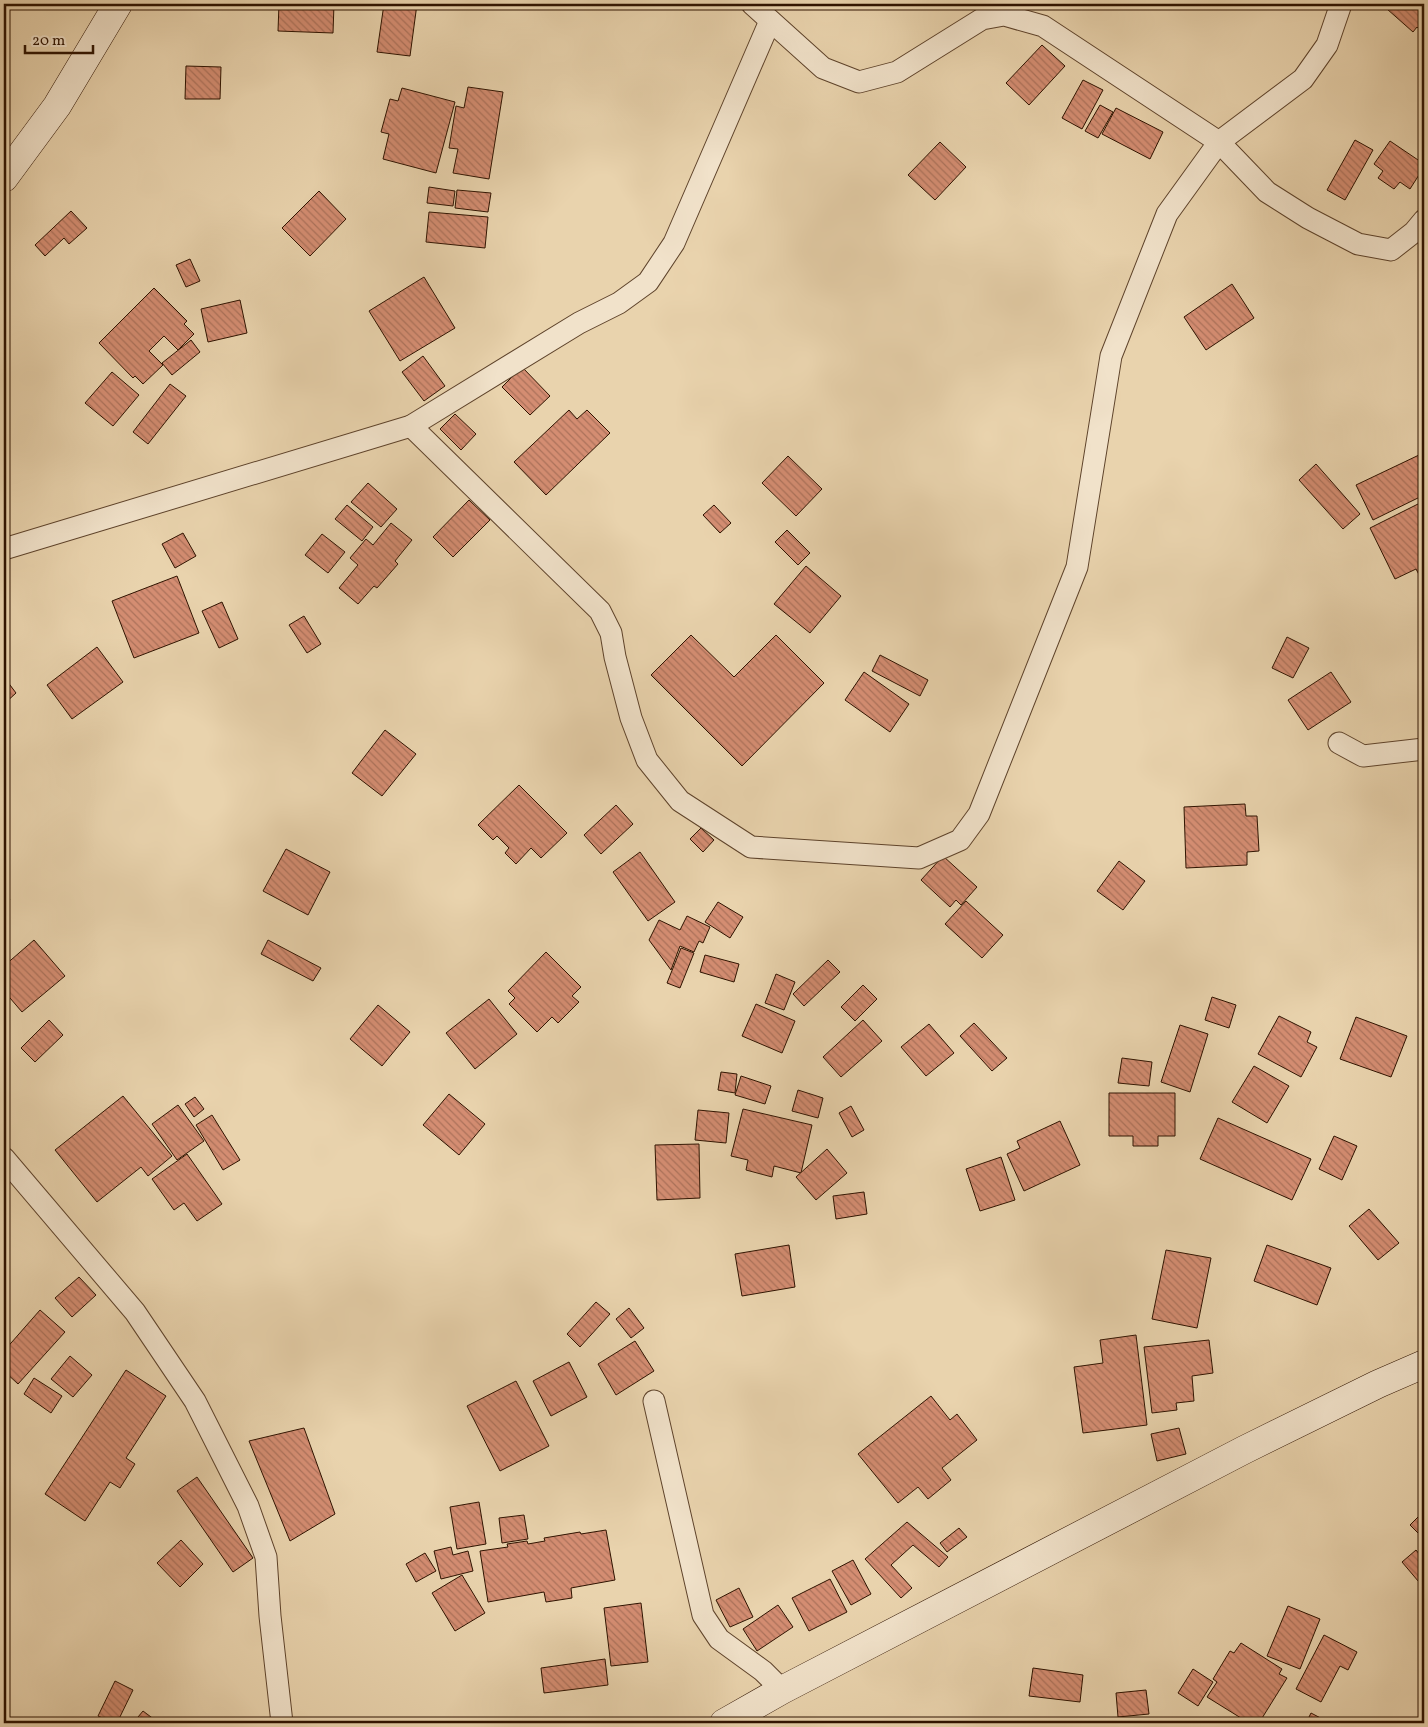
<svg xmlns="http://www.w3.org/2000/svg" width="1428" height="1727" viewBox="0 0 1428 1727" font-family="Vollkorn,serif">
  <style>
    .building { fill: url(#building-back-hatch); stroke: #2f1300 }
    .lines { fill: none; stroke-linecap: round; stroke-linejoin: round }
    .street-casing { stroke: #5e432b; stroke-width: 23 }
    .secondary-casing { stroke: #2f1300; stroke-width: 29 }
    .street { stroke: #f1e2ca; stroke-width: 21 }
    .secondary { stroke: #f1e2ca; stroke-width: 28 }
  </style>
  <defs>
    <pattern id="building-back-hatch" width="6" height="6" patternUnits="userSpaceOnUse" patternTransform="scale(1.25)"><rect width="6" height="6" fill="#d48d72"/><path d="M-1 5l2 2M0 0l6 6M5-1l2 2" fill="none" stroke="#ac725b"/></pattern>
  </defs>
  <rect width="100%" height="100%" fill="#e9d3ad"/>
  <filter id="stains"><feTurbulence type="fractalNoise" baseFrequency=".004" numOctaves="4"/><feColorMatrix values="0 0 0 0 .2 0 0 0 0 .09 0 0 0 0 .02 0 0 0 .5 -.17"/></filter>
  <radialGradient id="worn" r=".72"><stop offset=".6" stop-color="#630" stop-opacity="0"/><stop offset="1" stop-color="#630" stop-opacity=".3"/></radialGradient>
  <!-- building -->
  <g class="building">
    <polygon points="279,4 334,4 333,33 278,31"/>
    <polygon points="384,4 417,4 410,56 377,52"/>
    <polygon points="1392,4 1424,4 1424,34 1417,27 1413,32 1387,9"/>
    <polygon points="1042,45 1065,66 1029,105 1006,83"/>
    <polygon points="186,66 221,67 220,99 185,99"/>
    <polygon points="1083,80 1103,90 1082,129 1062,118"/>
    <polygon points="468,87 503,92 489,179 453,173 458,149 449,148 456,106 464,108"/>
    <polygon points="402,88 455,102 436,173 383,159 389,134 381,132 390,99 398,101"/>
    <polygon points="1100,105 1113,112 1098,138 1085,131"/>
    <polygon points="1116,108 1163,132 1150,159 1102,134"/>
    <polygon points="1355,140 1373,150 1345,200 1327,190"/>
    <polygon points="1390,141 1424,164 1424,167 1410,189 1400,182 1394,189 1378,178 1383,171 1374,164"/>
    <polygon points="940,142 966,167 935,200 908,175"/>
    <polygon points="429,187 455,191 453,206 427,203"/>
    <polygon points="457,190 491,193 488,212 455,208"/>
    <polygon points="319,191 346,219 310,256 282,228"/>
    <polygon points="71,211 87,228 69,244 64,238 45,256 35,245"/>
    <polygon points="429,212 488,217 485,248 426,242"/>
    <polygon points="190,259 200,281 186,287 176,265"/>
    <polygon points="424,277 455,328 400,361 369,311"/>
    <polygon points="1232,284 1254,318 1206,350 1184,317"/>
    <polygon points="154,288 187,321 184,324 194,334 178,350 164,336 149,351 163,365 143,384 135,376 133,378 99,343"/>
    <polygon points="240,300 247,333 208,342 201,309"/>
    <polygon points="191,340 200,352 172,375 162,363"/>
    <polygon points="423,356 445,386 424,401 402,372"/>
    <polygon points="522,367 550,396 530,415 502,387"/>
    <polygon points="112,372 139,395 113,426 85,403"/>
    <polygon points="170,384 186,396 148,444 133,432"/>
    <polygon points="569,410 577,419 587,410 610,433 546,495 514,462"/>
    <polygon points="455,414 476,434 461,450 440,429"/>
    <polygon points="1419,455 1424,466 1424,495 1373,520 1356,485"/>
    <polygon points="788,456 822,489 796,516 762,483"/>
    <polygon points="1316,464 1360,514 1343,529 1299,480"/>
    <polygon points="368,483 397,509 381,527 351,502"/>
    <polygon points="469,500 490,520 453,557 433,537"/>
    <polygon points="1424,501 1424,584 1416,569 1395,579 1370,528"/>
    <polygon points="347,505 373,527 362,541 335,519"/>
    <polygon points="714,505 731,523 720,533 703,515"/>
    <polygon points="391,523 412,540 395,561 398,564 377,588 374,586 358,604 339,588 358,565 350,558 366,539 373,545"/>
    <polygon points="787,530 810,553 798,565 775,542"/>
    <polygon points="183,533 196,556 175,568 162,544"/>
    <polygon points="322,534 345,552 328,573 305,555"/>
    <polygon points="806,566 841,596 810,633 774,604"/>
    <polygon points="177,576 199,633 134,658 112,601"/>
    <polygon points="222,602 238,639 219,648 202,611"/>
    <polygon points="304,616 321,644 307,653 289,625"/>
    <polygon points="691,635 734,677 776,635 824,683 742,766 651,675"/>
    <polygon points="1287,637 1309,648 1293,678 1272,668"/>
    <polygon points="97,647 123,682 72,719 47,685"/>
    <polygon points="880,655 928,680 920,696 872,671"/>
    <polygon points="864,672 909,704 890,732 845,700"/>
    <polygon points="1331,672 1351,702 1308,730 1288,700"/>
    <polygon points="7,681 16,693 4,704 4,684"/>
    <polygon points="385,730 416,754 382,796 352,773"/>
    <polygon points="519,785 567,833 541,858 531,848 516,864 505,853 509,848 497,836 493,840 478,825"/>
    <polygon points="1245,804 1246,816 1257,816 1259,851 1247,852 1247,865 1186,868 1184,807"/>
    <polygon points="616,805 633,824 601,854 584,835"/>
    <polygon points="701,828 714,840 703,852 690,839"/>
    <polygon points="286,849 330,872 308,915 263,891"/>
    <polygon points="640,852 675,902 648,921 613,872"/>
    <polygon points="943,856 977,887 961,905 956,900 950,907 921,880"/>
    <polygon points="1119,861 1145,881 1123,910 1097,891"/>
    <polygon points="4,892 10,900 4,905"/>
    <polygon points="966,901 1003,935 982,958 945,924"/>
    <polygon points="718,902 743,917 730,938 705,922"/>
    <polygon points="687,916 710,927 703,943 699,941 694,952 680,946 671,970 649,940 659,920 680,930"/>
    <polygon points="34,940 65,976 22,1012 4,991 4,966"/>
    <polygon points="268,940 321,968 313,981 261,954"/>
    <polygon points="681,948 694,953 680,988 667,983"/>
    <polygon points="546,952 581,987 572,996 579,1002 558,1023 552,1017 537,1032 509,1004 515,998 508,991"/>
    <polygon points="705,955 739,964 734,982 700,972"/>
    <polygon points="828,960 840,972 804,1006 793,994"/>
    <polygon points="776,974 795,982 784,1010 765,1003"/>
    <polygon points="863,985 877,999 855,1021 841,1007"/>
    <polygon points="1212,997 1236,1005 1229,1028 1205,1020"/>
    <polygon points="489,999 517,1034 475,1069 446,1033"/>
    <polygon points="756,1004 795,1021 782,1053 742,1036"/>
    <polygon points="378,1005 410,1032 382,1066 350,1039"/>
    <polygon points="1279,1016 1311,1032 1307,1042 1317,1047 1301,1077 1258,1054"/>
    <polygon points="1356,1017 1407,1036 1391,1077 1340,1059"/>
    <polygon points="49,1020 63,1035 35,1062 21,1048"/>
    <polygon points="863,1020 882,1041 841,1077 823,1057"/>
    <polygon points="974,1023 1007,1058 992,1071 960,1036"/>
    <polygon points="929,1024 954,1053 926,1076 901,1047"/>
    <polygon points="1180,1025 1208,1034 1190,1092 1161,1082"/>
    <polygon points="1122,1058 1152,1062 1149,1086 1118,1083"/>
    <polygon points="1254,1066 1289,1086 1267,1123 1232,1102"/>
    <polygon points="721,1072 737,1074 735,1093 718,1090"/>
    <polygon points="741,1076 771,1086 765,1104 735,1095"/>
    <polygon points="798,1090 823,1098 818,1118 792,1111"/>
    <polygon points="1109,1093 1175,1093 1175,1136 1158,1136 1158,1146 1133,1146 1133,1136 1109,1136"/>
    <polygon points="449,1094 485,1124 459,1155 423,1125"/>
    <polygon points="123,1096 172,1156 148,1176 141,1167 97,1202 55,1150"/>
    <polygon points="195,1097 204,1109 194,1117 185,1104"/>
    <polygon points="178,1105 204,1141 177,1160 152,1124"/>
    <polygon points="851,1106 864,1130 852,1137 839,1113"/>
    <polygon points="743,1109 812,1125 801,1173 774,1166 772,1177 746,1170 748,1160 731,1156"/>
    <polygon points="698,1110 729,1113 726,1143 695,1140"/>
    <polygon points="212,1115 240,1160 223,1170 196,1125"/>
    <polygon points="1218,1118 1311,1159 1292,1200 1200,1159"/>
    <polygon points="1060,1121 1080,1165 1024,1191 1007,1154 1020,1148 1017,1141"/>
    <polygon points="1334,1136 1357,1146 1342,1180 1319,1169"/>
    <polygon points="699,1144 700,1198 657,1200 655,1145"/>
    <polygon points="827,1149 847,1173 816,1200 796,1177"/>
    <polygon points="187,1154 222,1204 197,1221 184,1203 174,1210 152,1179"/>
    <polygon points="1001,1157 1015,1200 980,1211 966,1169"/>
    <polygon points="864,1192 867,1214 836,1219 833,1196"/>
    <polygon points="1369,1209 1399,1243 1378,1260 1349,1226"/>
    <polygon points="789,1245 795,1287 742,1296 735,1254"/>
    <polygon points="1267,1245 1331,1268 1317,1305 1254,1281"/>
    <polygon points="1166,1250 1211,1258 1197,1328 1152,1319"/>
    <polygon points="79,1277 96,1295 72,1317 55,1298"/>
    <polygon points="596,1302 610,1314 580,1347 567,1334"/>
    <polygon points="629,1308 644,1328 631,1338 616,1319"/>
    <polygon points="40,1310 65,1332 18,1384 4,1371 4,1351"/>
    <polygon points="1136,1335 1147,1425 1083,1433 1074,1367 1103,1363 1100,1340"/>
    <polygon points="1209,1340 1213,1373 1192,1376 1194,1401 1176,1403 1177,1410 1152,1413 1144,1347"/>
    <polygon points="635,1341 654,1371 616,1395 598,1364"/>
    <polygon points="70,1356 92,1375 73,1397 51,1379"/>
    <polygon points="569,1362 587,1397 551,1416 533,1381"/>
    <polygon points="126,1370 166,1396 126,1458 135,1464 120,1488 110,1482 85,1521 45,1494"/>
    <polygon points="34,1378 62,1396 51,1413 24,1394"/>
    <polygon points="516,1381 549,1446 500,1471 467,1406"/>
    <polygon points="931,1396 950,1420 957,1414 977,1440 942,1468 951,1480 928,1499 918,1487 898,1503 858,1454"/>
    <polygon points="304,1428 335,1514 290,1541 249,1441"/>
    <polygon points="1179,1428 1186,1454 1157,1461 1151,1434"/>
    <polygon points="197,1477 253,1558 233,1572 177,1491"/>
    <polygon points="479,1502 486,1544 457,1549 450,1507"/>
    <polygon points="1424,1511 1424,1539 1410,1525"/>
    <polygon points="524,1515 528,1539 502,1543 499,1518"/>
    <polygon points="907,1522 948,1557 939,1567 913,1545 891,1565 912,1588 901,1598 865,1559"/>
    <polygon points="959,1528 967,1537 947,1552 940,1543"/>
    <polygon points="606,1530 615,1580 571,1588 572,1598 546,1602 544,1592 488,1602 480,1551 508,1547 507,1544 527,1541 528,1544 545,1541 544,1538 580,1532 581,1534"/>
    <polygon points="181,1540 203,1564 180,1587 157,1563"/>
    <polygon points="451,1547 453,1555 468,1551 473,1571 441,1579 434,1551"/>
    <polygon points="1416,1550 1424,1560 1424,1588 1402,1562"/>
    <polygon points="425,1553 436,1571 416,1582 406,1564"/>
    <polygon points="853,1560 871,1594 851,1605 832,1571"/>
    <polygon points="462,1575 485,1613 455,1631 432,1593"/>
    <polygon points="830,1579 847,1612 809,1631 792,1598"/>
    <polygon points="739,1588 753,1617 730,1627 716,1600"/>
    <polygon points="641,1603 648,1662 611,1666 604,1608"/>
    <polygon points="778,1605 793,1627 757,1651 743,1629"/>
    <polygon points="1288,1606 1320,1619 1300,1669 1267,1656"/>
    <polygon points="1324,1635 1357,1652 1348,1670 1340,1666 1321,1702 1296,1689"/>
    <polygon points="1241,1643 1282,1669 1279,1674 1287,1678 1259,1723 1249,1723 1207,1697 1217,1682 1213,1679 1230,1651 1234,1653"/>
    <polygon points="605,1659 608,1685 544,1693 541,1668"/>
    <polygon points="1033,1668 1083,1675 1080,1702 1029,1696"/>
    <polygon points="1193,1669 1213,1682 1198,1706 1178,1693"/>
    <polygon points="115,1681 133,1690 117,1723 113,1723 98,1716"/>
    <polygon points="1146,1690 1149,1714 1118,1717 1116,1693"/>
    <polygon points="143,1711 159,1723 133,1723"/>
    <polygon points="1311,1713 1330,1723 1306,1723"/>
  </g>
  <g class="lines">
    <!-- street casing -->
    <g class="street-casing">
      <g id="street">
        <polyline points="752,4 823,68 859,82 897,72 982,19 1004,15 1043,26 1219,142 1267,192 1308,218 1358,244 1391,250 1414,232 1424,220"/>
        <polyline points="411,426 600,611 611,633 615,657 631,718 647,760 680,801 751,847 919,858 960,840 979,814 1077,567 1111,356 1167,214 1219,142 1303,79 1327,45 1341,4"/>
        <polyline points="4,549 411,426 579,323 619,303 648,282 674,243 770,21"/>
        <polyline points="1339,743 1363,756 1424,749"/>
        <polyline points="4,1158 135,1312 195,1401 248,1506 266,1557 270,1616 282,1723"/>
        <polyline points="654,1401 703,1615 719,1639 763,1671 782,1690"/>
      </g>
    </g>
    <!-- secondary casing -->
    <g class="secondary-casing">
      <g id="secondary">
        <polyline points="4,178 57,106 118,4"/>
        <polyline points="724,1723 782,1690 1244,1450 1378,1384 1424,1364"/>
      </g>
    </g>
    <!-- street -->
    <use href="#street" class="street"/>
    <!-- secondary -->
    <use href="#secondary" class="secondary"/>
  </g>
  <!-- margin -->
  <rect width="1428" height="1727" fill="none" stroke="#e9d3ad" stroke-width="20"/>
  <rect x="5" y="5" width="1418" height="1717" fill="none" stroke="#2f1300" stroke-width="2.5"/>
  <rect x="10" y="10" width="1408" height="1707" fill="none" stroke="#2f1300"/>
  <!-- scale -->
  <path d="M25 45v8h68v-8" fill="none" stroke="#2f1300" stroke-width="2.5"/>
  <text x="32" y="45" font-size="15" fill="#2f1300" stroke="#f1e2ca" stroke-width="4" paint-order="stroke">20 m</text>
  <rect width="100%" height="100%" filter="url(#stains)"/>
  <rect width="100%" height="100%" fill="url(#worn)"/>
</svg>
